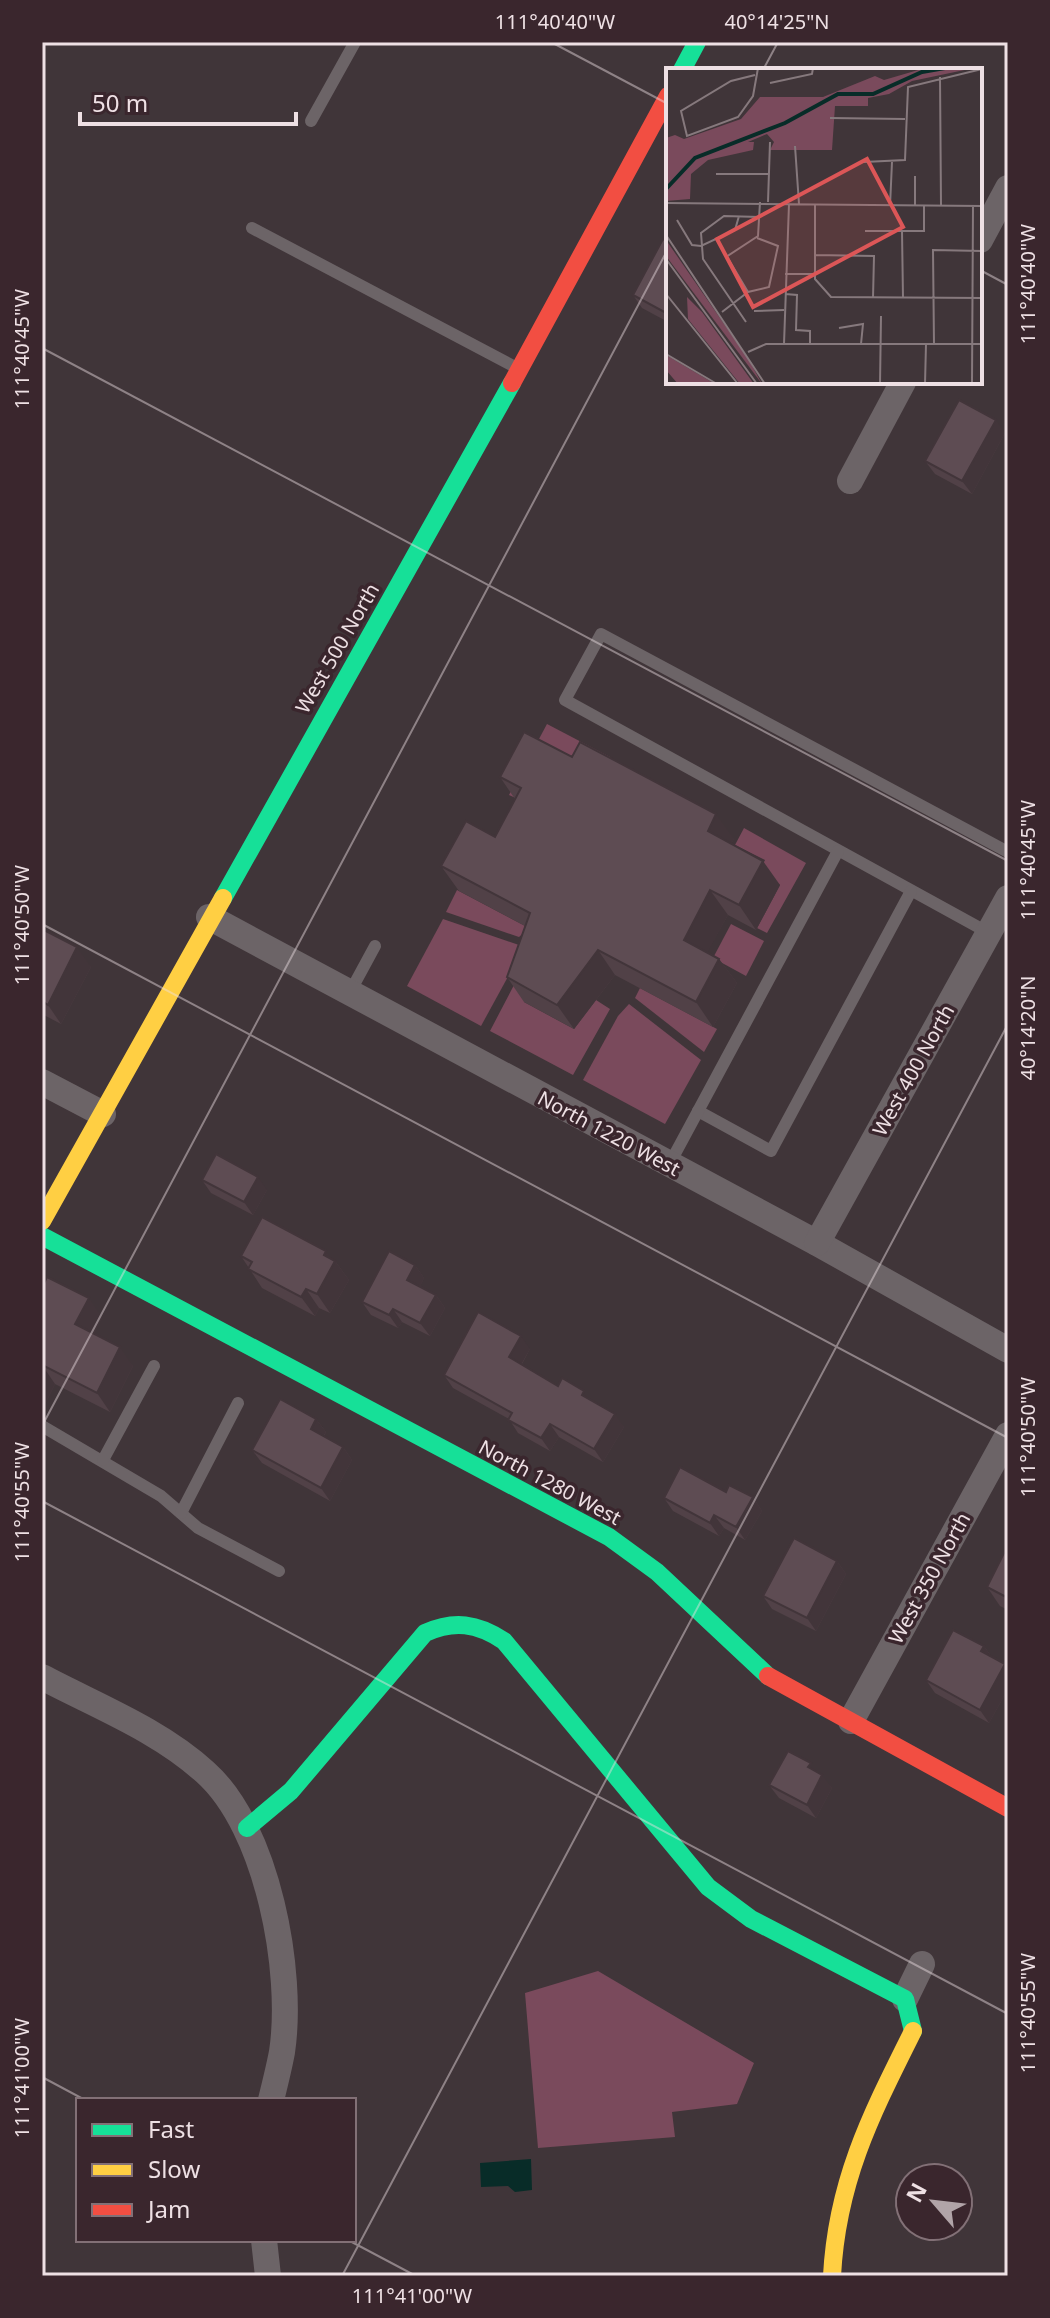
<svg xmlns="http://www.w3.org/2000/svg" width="1050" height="2318" viewBox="0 0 1050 2318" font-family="'Noto Sans',sans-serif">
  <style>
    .green { fill: #7a4a5c }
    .water { fill: #082c28 }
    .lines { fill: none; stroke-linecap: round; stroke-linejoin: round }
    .lane { stroke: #6c6467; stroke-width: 12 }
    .street { stroke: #6c6467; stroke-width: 26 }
    .fast { stroke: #16e098; stroke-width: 18 }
    .slow { stroke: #ffcf43; stroke-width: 18 }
    .jam { stroke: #f24e42; stroke-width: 18 }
    .wall { fill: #514147 }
    .shaded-wall { fill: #42353a }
    .building { fill: #5e4c53; stroke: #42353a; stroke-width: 2 }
    .ticks { fill: none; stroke: #eee0e4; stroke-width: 2; stroke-opacity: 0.45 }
    .labels { text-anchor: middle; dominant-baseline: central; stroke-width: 7; stroke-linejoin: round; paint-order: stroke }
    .street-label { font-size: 20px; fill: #eee0e4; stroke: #3a262d }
    .inset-river { fill: none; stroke: #082c28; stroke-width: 4 }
    .inset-road { fill: none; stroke: #86797d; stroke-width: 2 }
    .view { fill: #dc5657; fill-opacity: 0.15; stroke: #dc5657; stroke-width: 4 }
    .inset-edge { fill: none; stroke: #eee0e4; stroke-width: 4 }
    .neatline { fill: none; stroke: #eee0e4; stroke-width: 3 }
    .ticks-label { font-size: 20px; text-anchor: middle; fill: #eee0e4 }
  </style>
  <rect width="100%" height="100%" fill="#403539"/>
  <!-- green -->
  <g class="green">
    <polygon points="547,724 610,757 603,769 518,799 509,795"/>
    <polygon points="744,828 806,863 767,933 757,928 780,885 758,874 765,860 735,845"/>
    <polygon points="457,890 529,928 519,937 446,912"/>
    <polygon points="443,919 519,945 516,962 481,1026 407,986"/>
    <polygon points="731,924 764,941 746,976 713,958"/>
    <polygon points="525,964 524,1002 574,1029 596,1000 610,1009 573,1075 490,1031"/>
    <polygon points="640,988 717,1029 704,1052 635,998"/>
    <polygon points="629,1004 701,1060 665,1124 583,1080 618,1016"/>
    <polygon points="598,1971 754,2063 737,2104 672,2112 675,2137 538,2148 525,1993"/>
  </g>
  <!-- water -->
  <polygon class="water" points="531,2159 532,2190 515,2192 508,2186 481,2187 480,2163"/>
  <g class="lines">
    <!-- lane -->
    <g class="lane">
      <polyline points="311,121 355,42"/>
      <polyline points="252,228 517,368"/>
      <polyline points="989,933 565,700 601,634 1008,852"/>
      <polyline points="349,994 375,946"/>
      <polyline points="698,1111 771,1151 911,891"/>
      <polyline points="669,1165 838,851"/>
      <polyline points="42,1426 161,1496 198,1528 279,1571"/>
      <polyline points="103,1460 154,1366"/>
      <polyline points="181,1513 238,1403"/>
    </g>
    <!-- street -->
    <g class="street">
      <polyline points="980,240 1008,188"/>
      <polyline points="850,481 903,382"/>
      <polyline points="209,917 817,1243 1008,1350"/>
      <polyline points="42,1082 103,1114"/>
      <polyline points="817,1243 1008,898"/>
      <path d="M 42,1677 C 97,1706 159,1730 205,1772 C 268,1828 294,1972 282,2052 C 279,2068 275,2084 271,2100"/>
      <polyline points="851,1721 1008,1435"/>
      <polyline points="905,1999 922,1964"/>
      <polyline points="264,2240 268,2276"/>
    </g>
    <!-- fast -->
    <g class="fast">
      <polyline points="682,70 697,42"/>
      <polyline points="223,898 512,383"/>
      <polyline points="42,1236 609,1537 657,1572 768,1676"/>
      <path d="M 247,1828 L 291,1791 L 425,1633 C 454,1620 477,1623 504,1641 L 708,1887 L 751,1919 L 905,1999 L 913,2031"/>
    </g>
    <!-- slow -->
    <g class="slow">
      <polyline points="42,1221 223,898"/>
      <path d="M 832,2276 C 837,2181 871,2115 913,2031"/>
    </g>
    <!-- jam -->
    <g class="jam">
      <polyline points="512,383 668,96"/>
      <polyline points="768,1676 1008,1808"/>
    </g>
  </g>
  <!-- wall -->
  <g class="wall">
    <polygon points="668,241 668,322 642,308 633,295"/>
    <polygon points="1005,433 972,494 935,474 925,461"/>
    <polygon points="572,757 734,839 731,844 780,885 756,930 728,915 707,952 719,959 737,983 713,1027 615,975 574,1029 524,1002 507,977 525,926 459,891 441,866 495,837 515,799 500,777"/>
    <polygon points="42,929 91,967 61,1024 42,1014"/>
    <polygon points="202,1180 267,1190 253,1215 211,1193"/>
    <polygon points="241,1256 331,1259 335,1261 349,1280 330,1313 319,1308 315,1316 262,1288"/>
    <polygon points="415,1265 424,1278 420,1286 436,1295 445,1308 430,1336 402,1322 398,1328 371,1315 362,1302"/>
    <polygon points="42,1287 102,1317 94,1333 133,1366 110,1412 55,1384 44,1406 42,1406"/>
    <polygon points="530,1349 522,1364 558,1386 591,1400 624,1427 603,1462 559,1437 550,1451 518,1433 509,1419 453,1388 444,1375"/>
    <polygon points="316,1419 326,1432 324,1436 343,1447 352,1460 330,1501 262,1463 252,1450"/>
    <polygon points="726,1492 753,1497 762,1511 745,1540 724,1528 719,1536 673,1511 664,1498"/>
    <polygon points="1008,1545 1008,1610 1000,1606 987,1587"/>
    <polygon points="837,1561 846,1574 816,1631 772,1609 763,1596"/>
    <polygon points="984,1646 991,1656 1005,1664 1008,1667 1008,1689 989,1723 935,1693 926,1680"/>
    <polygon points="817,1772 832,1788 816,1818 779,1798 769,1785"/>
  </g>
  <!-- shaded-wall -->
  <g class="shaded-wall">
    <polygon points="996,420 1005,433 972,494 962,481"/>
    <polygon points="716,814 734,839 725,856 708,831"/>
    <polygon points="763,861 780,885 756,930 739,905"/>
    <polygon points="710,890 728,915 701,964 684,940"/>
    <polygon points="77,947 91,967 61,1024 48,1005"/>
    <polygon points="598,950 615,975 574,1029 557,1005"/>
    <polygon points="719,959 737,983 713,1027 696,1002"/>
    <polygon points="258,1177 267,1190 253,1215 244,1202"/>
    <polygon points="326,1251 334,1263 335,1261 349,1280 330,1313 317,1294 324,1255"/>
    <polygon points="415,1265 424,1278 417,1293 407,1280"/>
    <polygon points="306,1289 319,1308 315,1316 301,1297"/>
    <polygon points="436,1295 445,1308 430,1336 420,1323"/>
    <polygon points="89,1298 102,1317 89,1343 75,1324"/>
    <polygon points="393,1309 402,1322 398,1328 389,1315"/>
    <polygon points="521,1336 530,1349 518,1370 509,1357"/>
    <polygon points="120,1347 133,1366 110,1412 97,1393"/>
    <polygon points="42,1365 55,1384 44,1406 42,1404"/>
    <polygon points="615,1414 624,1427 603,1462 594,1449"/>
    <polygon points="316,1419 326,1432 320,1442 311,1429"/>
    <polygon points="550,1424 559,1437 550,1451 541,1438"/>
    <polygon points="343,1447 352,1460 330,1501 321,1488"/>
    <polygon points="753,1497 762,1511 745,1540 736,1527"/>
    <polygon points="714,1515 724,1528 719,1536 710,1523"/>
    <polygon points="837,1561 846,1574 816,1631 807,1618"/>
    <polygon points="984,1646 993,1659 981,1651"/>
    <polygon points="1005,1664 1008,1667 1008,1689 989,1723 980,1710"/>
    <polygon points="822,1775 832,1788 816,1818 807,1805"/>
  </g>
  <!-- building -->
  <g class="building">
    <polygon points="663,239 668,241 668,314 633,295"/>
    <polygon points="959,400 996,420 962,481 925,461"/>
    <polygon points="524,732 572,757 580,742 716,814 708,831 763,861 739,905 710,890 684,940 719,959 696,1002 598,950 557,1005 507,977 530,913 441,866 466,821 495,837 521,788 500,777"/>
    <polygon points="42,929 77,947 48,1005 42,1001"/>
    <polygon points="216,1154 258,1177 244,1202 202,1180"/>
    <polygon points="262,1217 326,1251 324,1255 335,1261 317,1294 306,1289 301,1297 248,1269 252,1262 241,1256"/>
    <polygon points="389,1251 415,1265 407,1280 436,1295 420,1323 393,1309 389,1315 362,1302"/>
    <polygon points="47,1277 89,1298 75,1324 120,1347 97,1393 42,1365 42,1287"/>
    <polygon points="478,1312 521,1336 509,1357 558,1386 562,1378 584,1391 582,1395 615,1414 594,1449 550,1424 541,1438 508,1420 512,1413 444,1375"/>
    <polygon points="280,1399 316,1419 311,1429 343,1447 321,1488 252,1450"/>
    <polygon points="680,1467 726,1492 729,1485 753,1497 736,1527 714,1515 710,1523 664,1498"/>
    <polygon points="794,1538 837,1561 807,1618 763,1596"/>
    <polygon points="1008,1545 1008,1598 987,1587"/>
    <polygon points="953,1630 984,1646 981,1651 1005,1664 980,1710 926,1680"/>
    <polygon points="788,1751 811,1763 808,1767 822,1775 807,1805 769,1785"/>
  </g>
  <!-- ticks -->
  <path class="ticks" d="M 551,42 L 668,104M 763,70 L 778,42M 980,270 L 1008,285M 42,348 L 1008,861M 42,924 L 1008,1438M 42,1426 L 668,249M 42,1501 L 1008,2014M 42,2077 L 85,2100M 348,2240 L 416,2276M 342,2276 L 1008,1024"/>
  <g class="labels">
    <!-- street labels -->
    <g class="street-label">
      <text transform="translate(337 648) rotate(-60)">West 500 North</text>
      <text transform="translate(913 1070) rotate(-61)">West 400 North</text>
      <text transform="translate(609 1133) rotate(28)">North 1220 West</text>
      <text transform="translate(550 1482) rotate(28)">North 1280 West</text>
      <text transform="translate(929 1578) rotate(-61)">West 350 North</text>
    </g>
  </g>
  <!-- overview -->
  <g transform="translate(666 68)">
    <rect width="316" height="316" fill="#403539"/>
    <path d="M 259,0 L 308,0 L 246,13 L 223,26 L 202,30 L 202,38 L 169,38 L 166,82 L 104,82 L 108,74 L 101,66 L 82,74 L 88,74 L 87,82 L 42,92 L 25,106 L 24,131 L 0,133 L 0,70 L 9,67 L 18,71 L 75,51 L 94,29 L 157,29 L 209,8 L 218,12 ZM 0,172 L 83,292 L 96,316 L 0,188 ZM 21,229 L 36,244 L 88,316 L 74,316 L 22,251 ZM 0,287 L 49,316 L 12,316 L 0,302 Z" fill="#7a4a5c"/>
    <path class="inset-river" d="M 0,121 L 29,90 L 119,55 L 172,26 L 207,26 L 256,4 L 279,0"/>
    <path class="inset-road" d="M 89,7 L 65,13 L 15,43 L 21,68 L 72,49 L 87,28 L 92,0M 274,9 L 275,138M 104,15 L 146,6 L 147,0M 164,50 L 239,51M 129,78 L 133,136M 198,94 L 239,92 L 242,19 L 316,1M 50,106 L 102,106M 102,134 L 104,74M 0,135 L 316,138M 149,136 L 149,211 L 165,229 L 316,230M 224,138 L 226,94M 249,138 L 249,108M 11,152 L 26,177 L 35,178 L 69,162 L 73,148M 199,163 L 258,163 L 258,138M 236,163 L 237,230M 0,167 L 99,316M 51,172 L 82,224M 149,187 L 208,188 L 207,230M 60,189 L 92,168 L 94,134M 0,191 L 91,316M 119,206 L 148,206M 0,226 L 72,316M 119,226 L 131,227 L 130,262 L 144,263 L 144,276M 88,243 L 118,242M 56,244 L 82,224 L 103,219 L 112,178 L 91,170M 80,254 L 37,191 L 35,165 L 58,148 L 94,149M 173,260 L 197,256 L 195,276M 118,276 L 123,136M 268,276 L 267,182 L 316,183M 82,284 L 100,276 L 316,276M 0,286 L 51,316M 214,316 L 215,248M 259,316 L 260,276M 306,316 L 307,138"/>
    <path class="view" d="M 201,91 L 237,159 L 87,239 L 51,171 Z"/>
    <rect width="316" height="316" class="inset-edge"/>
  </g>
  <!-- border -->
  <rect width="1050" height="2318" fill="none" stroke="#3a262d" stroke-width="88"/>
  <!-- legend -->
  <rect x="76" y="2098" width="280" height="144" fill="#3a262d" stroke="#827076" stroke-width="2"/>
  <rect x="92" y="2124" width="40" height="12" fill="#16e098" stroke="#827076" stroke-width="2"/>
  <text x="148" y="2138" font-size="24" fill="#eee0e4">Fast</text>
  <rect x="92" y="2164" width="40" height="12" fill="#ffcf43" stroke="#827076" stroke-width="2"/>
  <text x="148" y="2178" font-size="24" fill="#eee0e4">Slow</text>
  <rect x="92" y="2204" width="40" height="12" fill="#f24e42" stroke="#827076" stroke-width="2"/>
  <text x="148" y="2218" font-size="24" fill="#eee0e4">Jam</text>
  <!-- north arrow -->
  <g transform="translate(934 2202) rotate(298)"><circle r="38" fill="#3a262d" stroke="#827076" stroke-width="2"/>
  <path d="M0-6L14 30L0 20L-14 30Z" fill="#b1a4a8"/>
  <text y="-12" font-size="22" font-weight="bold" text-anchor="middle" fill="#eee0e4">N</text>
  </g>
  <!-- scale -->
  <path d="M80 112v12h216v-12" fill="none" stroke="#eee0e4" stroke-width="4"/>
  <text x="92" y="112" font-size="24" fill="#eee0e4" stroke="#3a262d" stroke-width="6" paint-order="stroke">50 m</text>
  <rect x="44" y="44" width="962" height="2230" class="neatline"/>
  <g class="ticks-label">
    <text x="555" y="29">111°40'40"W</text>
    <text x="777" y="29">40°14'25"N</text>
    <text transform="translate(1028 284) rotate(-90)" y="7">111°40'40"W</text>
    <text transform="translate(22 349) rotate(-90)" y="7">111°40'45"W</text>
    <text transform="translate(1028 860) rotate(-90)" y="7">111°40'45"W</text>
    <text transform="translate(22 925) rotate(-90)" y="7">111°40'50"W</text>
    <text transform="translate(1028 1028) rotate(-90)" y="7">40°14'20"N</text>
    <text transform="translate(1028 1437) rotate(-90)" y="7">111°40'50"W</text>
    <text transform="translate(22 1502) rotate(-90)" y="7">111°40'55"W</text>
    <text transform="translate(1028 2013) rotate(-90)" y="7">111°40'55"W</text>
    <text transform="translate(22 2078) rotate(-90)" y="7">111°41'00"W</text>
    <text x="412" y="2303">111°41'00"W</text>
  </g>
</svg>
